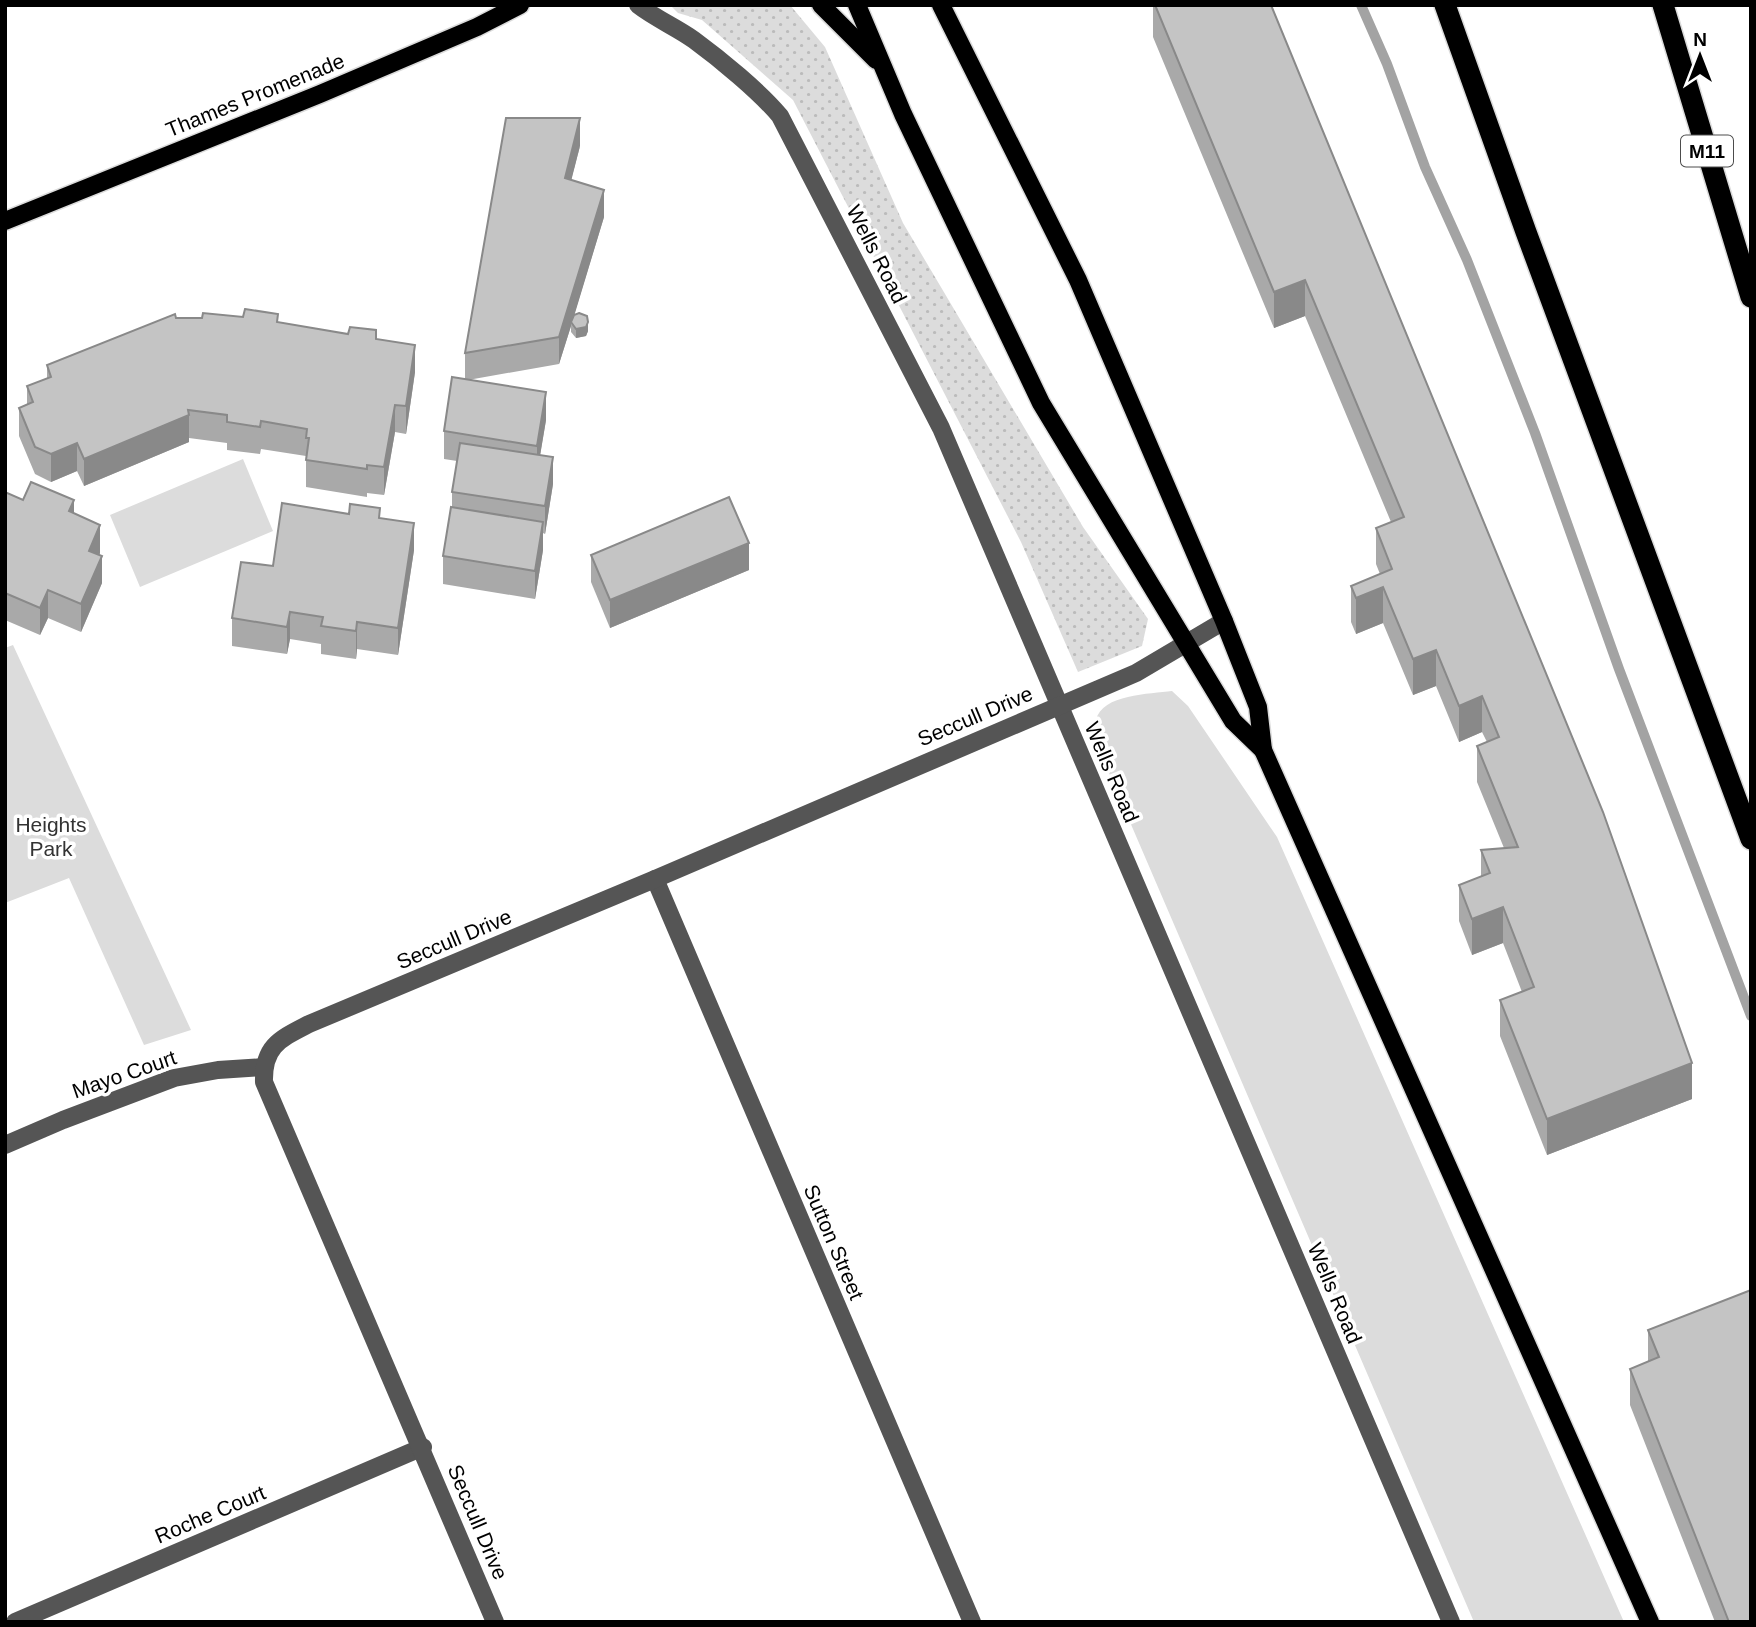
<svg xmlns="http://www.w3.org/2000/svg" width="1756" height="1627" viewBox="0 0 1756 1627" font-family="Helvetica,sans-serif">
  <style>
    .grass { fill: url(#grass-dots) }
    .park { fill: #dcdcdc }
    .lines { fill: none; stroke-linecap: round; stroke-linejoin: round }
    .stream { stroke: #a3a3a3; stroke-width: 10 }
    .major-casing { stroke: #dbdbdb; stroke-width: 21 }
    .highway-casing { stroke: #dbdbdb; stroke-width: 24 }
    .minor { stroke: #555; stroke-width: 18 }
    .major { stroke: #000; stroke-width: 18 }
    .highway { stroke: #000; stroke-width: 21 }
    .wall { fill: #a9a9a9 }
    .shaded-wall { fill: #898989 }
    .building { fill: #c4c4c4; stroke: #898989; stroke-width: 2 }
    .labels { text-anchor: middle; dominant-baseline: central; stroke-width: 7; stroke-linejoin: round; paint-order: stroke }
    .shield { fill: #fff; stroke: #4c4c4c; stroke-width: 2 }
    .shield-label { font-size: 19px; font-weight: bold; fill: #000 }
    .street-label { font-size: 21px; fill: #000; stroke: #fff }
    .park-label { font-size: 21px; fill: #333; stroke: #fff }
  </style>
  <defs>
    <pattern id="grass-dots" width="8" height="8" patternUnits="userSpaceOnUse" patternTransform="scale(1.75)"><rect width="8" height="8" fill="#dcdcdc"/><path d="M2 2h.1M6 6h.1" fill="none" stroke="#bbb" stroke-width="1.8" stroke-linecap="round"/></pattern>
  </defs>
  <rect width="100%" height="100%" fill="#fff"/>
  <!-- grass -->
  <polygon class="grass" points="670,5 790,5 825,47 903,223 1083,527 1148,619 1142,646 1078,672 1021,542 793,100 702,20 678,13"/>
  <!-- park -->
  <g class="park">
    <polygon points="243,459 273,531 140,587 110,515"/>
    <polygon points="13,645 191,1030 144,1045 69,878 5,903 5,648"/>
    <path d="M 1172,691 L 1188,706 L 1277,837 L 1624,1622 L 1474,1622 L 1096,743 C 1096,736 1094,727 1096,720 C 1102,694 1150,694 1172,691 Z"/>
  </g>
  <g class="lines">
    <!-- stream -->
    <polyline class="stream" points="1361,5 1387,64 1425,167 1467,260 1535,433 1619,669 1751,1016"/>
    <!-- major casing -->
    <g class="major-casing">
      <g id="major">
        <polyline points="821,5 876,60"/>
        <polyline points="857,5 903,114 1041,403 1233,721 1263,750"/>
        <polyline points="941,5 1078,280 1224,621 1258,707 1263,750 1650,1622"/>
        <polyline points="5,221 320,94 477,27 520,5"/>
      </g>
    </g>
    <!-- highway casing -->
    <g class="highway-casing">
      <g id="highway">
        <polyline points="1445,5 1526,232 1751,839"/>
        <polyline points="1663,5 1751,297"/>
      </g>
    </g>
    <!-- minor -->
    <g class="minor">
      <path d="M 638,5 C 656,19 676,27 694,40 C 720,59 760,92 780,116 L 941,428 L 1451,1622"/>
      <polyline points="655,879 972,1622"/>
      <polyline points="5,1145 63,1120 174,1078 218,1070 264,1067"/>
      <polyline points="15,1622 423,1447"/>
      <path d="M 495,1622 L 264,1082 C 263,1046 280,1039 309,1024 L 655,879 L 1136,673 L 1224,621"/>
    </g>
    <!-- major -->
    <use href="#major" class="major"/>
    <!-- highway -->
    <use href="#highway" class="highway"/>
  </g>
  <!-- wall -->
  <g class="wall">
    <polygon points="1153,5 1271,5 1692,1099 1547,1155 1500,1036 1500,1000 1522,992 1503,943 1472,955 1459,921 1459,885 1481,877 1481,850 1504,848 1477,782 1477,746 1487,742 1482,732 1459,742 1436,686 1413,695 1383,623 1356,634 1351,622 1351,586 1380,574 1376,564 1376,528 1391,522 1305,316 1274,328 1153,37"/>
    <polygon points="580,146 571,180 604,217 574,315 588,331 586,336 576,338 571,332 571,326 559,364 468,380 546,420 540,455 553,484 545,534 543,533 543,550 535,599 443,584 443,556 452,507 452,492 457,461 444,459 444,431 465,379 465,353"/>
    <polygon points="278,322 376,339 415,372 406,434 395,432 384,495 367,493 367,497 306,487 306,456 261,449 260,454 227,450 227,443 189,438 189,442 84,486 77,471 51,482 35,474 19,436 19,408 27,405 27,386 47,378 47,365"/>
    <polygon points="5,492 23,500 74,513 100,553 99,555 102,583 81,632 48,618 40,635 5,620"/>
    <polygon points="380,518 414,550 398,655 357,649 356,659 321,654 321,644 290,639 287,654 232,646 232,618 273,566"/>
    <polygon points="591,555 749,570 610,628 591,582"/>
    <polygon points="1751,1290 1751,1622 1715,1622 1630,1405 1630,1369 1648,1362 1648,1330"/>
  </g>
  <!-- shaded-wall -->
  <g class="shaded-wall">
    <polygon points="580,118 580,146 565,205 565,178"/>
    <polygon points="604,190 604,217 572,323 571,322 571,326 559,364 559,337"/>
    <polygon points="1305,280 1305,316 1274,328 1274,292"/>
    <polygon points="588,322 588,331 586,336 576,338 576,329"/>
    <polygon points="415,345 415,372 406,434 406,406"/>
    <polygon points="546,392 546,420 537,474 537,446"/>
    <polygon points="395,405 395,432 384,495 384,467"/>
    <polygon points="189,415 189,442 84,486 84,459"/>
    <polygon points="77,443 77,471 51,482 51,454"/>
    <polygon points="553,457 553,484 545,534 545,506"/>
    <polygon points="74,500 74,528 69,511"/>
    <polygon points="543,522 543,550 535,599 535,571"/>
    <polygon points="414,523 414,550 398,655 398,628"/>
    <polygon points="100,525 100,553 89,578 89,551"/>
    <polygon points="749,543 749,570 610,628 610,600"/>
    <polygon points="102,556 102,583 81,632 81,604"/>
    <polygon points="1383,587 1383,623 1356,634 1356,598"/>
    <polygon points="48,590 48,618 40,635 40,608"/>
    <polygon points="290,612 290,639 287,654 287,627"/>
    <polygon points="357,622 357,649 356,659 356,631"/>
    <polygon points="1436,650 1436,686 1413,695 1413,659"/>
    <polygon points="1482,696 1482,732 1459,742 1459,706"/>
    <polygon points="1503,907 1503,943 1472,955 1472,919"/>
    <polygon points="1692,1063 1692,1099 1547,1155 1547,1119"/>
  </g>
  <!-- building -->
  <g class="building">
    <polygon points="1155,5 1271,5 1603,812 1692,1063 1547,1119 1500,1000 1534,987 1503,907 1472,919 1459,885 1490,873 1481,850 1518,847 1477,746 1499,737 1482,696 1459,706 1436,650 1413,659 1383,587 1356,598 1351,586 1392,569 1376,528 1404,517 1305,280 1274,292"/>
    <polygon points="506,118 580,118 565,178 604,190 559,337 465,353"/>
    <polygon points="245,309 278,314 277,322 348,334 350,327 376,330 376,339 415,345 406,406 395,405 384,467 367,465 367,469 306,460 309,438 306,438 307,429 261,421 260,427 227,422 227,415 188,410 189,415 84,459 77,443 51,454 35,447 19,408 33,402 27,386 51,377 47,365 175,314 176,318 202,318 203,313 243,317"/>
    <polygon points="579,313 587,316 588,322 586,327 576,329 571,322 574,315"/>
    <polygon points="452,377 546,392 537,446 444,431"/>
    <polygon points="460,443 553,457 545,506 452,492"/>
    <polygon points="31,482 74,500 69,511 100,525 89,551 102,556 81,604 48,590 40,608 5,593 5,492 23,500"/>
    <polygon points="729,497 749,543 610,600 591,555"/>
    <polygon points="282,503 349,514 350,504 380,508 379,518 414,523 398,628 357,622 356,631 321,626 323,617 290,612 287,627 232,618 241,562 273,566"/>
    <polygon points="451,507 543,522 535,571 443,556"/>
    <polygon points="1751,1290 1751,1622 1729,1622 1630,1369 1659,1357 1648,1330"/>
  </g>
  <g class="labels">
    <!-- shield labels -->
    <rect class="shield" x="1681" y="135.5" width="52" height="31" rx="5"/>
    <g class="shield-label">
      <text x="1707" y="151">M11</text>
    </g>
    <!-- street labels -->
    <g class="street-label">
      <text transform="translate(255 95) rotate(-22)">Thames Promenade</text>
      <text transform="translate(877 254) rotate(63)">Wells Road</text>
      <text transform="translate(975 716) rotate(-23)">Seccull Drive</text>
      <text transform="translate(1112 772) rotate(67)">Wells Road</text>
      <text transform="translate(454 939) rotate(-23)">Seccull Drive</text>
      <text transform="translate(124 1074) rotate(-19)">Mayo Court</text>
      <text transform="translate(834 1242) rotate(67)">Sutton Street</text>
      <text transform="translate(1335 1293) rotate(67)">Wells Road</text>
      <text transform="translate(210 1514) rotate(-23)">Roche Court</text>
      <text transform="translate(478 1522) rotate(67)">Seccull Drive</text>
    </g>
    <!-- park labels -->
    <g class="park-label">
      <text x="51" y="824">Heights<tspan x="51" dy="24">Park</tspan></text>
    </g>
  </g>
  <!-- border -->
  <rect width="1756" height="1627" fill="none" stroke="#000000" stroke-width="14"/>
  <!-- north arrow -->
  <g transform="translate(1700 56)" stroke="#ffffff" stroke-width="5" paint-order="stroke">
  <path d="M0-5L12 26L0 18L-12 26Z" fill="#000000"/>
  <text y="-10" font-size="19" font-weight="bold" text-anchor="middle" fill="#000000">N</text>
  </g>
</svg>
